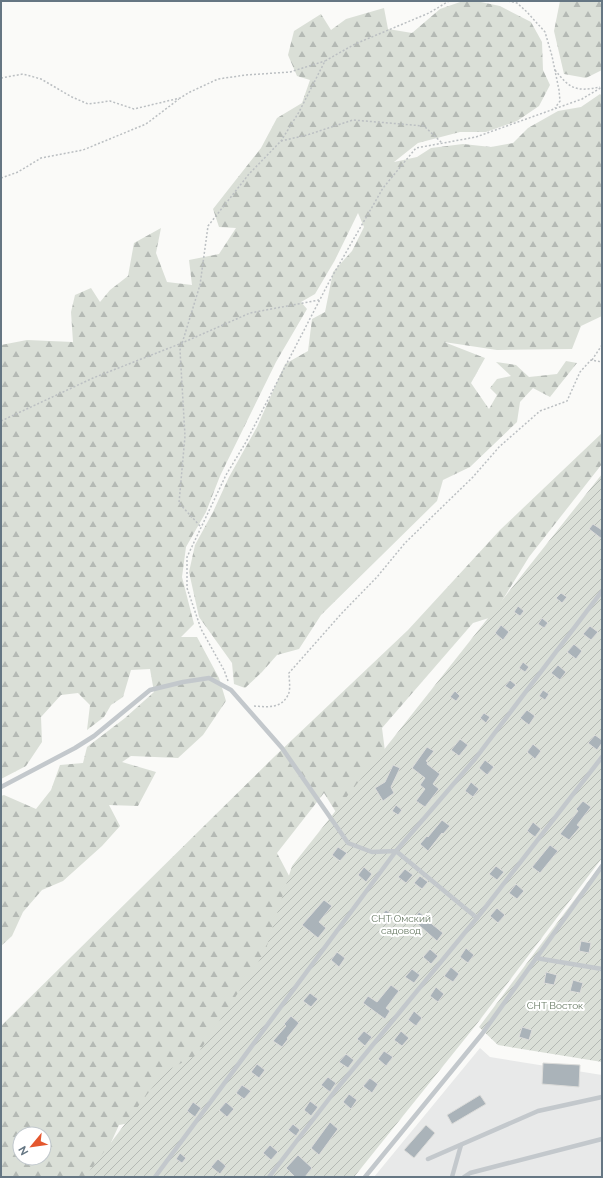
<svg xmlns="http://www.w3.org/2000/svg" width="603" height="1178" viewBox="0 0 603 1178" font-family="Raleway,sans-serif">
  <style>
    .built { fill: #e8e9e9 }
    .forest { fill: url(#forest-firs); fill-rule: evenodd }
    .garden { fill: url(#garden-furrows) }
    .building { fill: #aab3b9; stroke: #dcdcda }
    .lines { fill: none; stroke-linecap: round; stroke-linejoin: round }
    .path { stroke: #bbbfc2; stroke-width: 1.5; stroke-dasharray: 2 2; stroke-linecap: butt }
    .lane { stroke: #c3c8cc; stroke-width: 4.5 }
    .labels { text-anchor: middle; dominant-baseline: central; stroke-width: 4; stroke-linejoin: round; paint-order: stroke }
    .park-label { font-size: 10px; fill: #687a64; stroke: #fff }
  </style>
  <defs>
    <pattern id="forest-firs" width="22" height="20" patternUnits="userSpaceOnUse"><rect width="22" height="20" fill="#dadfd7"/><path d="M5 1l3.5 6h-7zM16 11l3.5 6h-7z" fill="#b4b9b4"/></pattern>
    <pattern id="garden-furrows" width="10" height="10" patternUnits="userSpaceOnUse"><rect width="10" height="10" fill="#dadfd7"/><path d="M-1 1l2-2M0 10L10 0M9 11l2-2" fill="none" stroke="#b4b9b4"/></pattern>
  </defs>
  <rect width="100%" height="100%" fill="#fafaf8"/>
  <!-- built -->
  <polygon class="built" points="480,1048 490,1057 602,1075 602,1177 374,1177"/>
  <!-- forest -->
  <g class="forest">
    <polygon points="463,1 476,1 500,6 531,22 542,42 543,70 550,85 539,106 517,121 486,132 460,132 418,143 394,162 417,157 431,148 463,144 491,147 513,143 528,128 558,111 581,107 600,94 602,96 602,316 581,326 572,349 497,350 444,342 485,358 471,383 489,409 497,395 490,388 497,379 511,376 496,362 516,365 529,377 557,374 566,361 577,363 550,397 533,388 520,402 517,422 470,467 443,480 437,501 321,615 299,649 277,655 262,672 245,688 234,684 232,663 199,617 189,572 195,545 213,512 229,477 257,427 285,364 308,351 312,319 325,312 333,272 352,251 364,227 358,213 335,260 315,294 301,302 307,309 276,362 220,476 206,512 186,547 182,577 194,624 181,637 197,637 219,678 226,701 203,735 178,758 131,756 122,762 156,772 138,806 109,805 120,826 102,846 63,881 42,890 23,912 12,936 1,946 1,796 4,795 36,809 51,790 60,765 83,763 87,747 125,718 154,692 150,669 131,670 123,697 111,705 104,717 87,730 90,705 78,693 61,695 41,717 42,742 26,766 1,779 1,345 27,340 73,342 71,312 75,295 91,288 100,302 110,290 128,276 134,243 161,228 156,253 167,282 192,285 189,260 219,254 236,228 219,227 213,209 261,148 277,118 302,103 310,80 297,76 288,55 294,31 321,14 331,30 346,19 384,8 388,29 412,33 440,9"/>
    <polygon points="560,1 602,1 602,70 586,78 564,74 554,31"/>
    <path d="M 602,433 L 602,464 L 529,557 L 492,617 L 473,623 L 382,728 L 391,798 L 349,833 L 324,793 L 277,853 L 305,906 L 170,1116 L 119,1125 L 98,1171 L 99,1177 L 1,1177 L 1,1026 L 274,757 L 408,630 L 500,530 ZM 20,1134 L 44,1134 L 44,1158 L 20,1158 Z"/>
  </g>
  <!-- garden -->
  <g class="garden">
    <polygon points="602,474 602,858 476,1025 354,1177 85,1177 164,1072 197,1055 265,952 292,866"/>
    <polygon points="602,863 602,1062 498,1045 479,1027"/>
  </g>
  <!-- building -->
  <g class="building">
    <polygon points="593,524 602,530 602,539 589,529"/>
    <polygon points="561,593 567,597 562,603 556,598"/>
    <polygon points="518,606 524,611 520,616 514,612"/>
    <polygon points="542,618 548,623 544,628 538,624"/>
    <polygon points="501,625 509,632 503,640 495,633"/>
    <polygon points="590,626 598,632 591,640 583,634"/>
    <polygon points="574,644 582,651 576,659 567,652"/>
    <polygon points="523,662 529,667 525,672 519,668"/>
    <polygon points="558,665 566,672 560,680 551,673"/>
    <polygon points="510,680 516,685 511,690 505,686"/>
    <polygon points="543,690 549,694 545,700 539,696"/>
    <polygon points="455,691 460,696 456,701 450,697"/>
    <polygon points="527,710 535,716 529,725 520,718"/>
    <polygon points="484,713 490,717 486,723 480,718"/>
    <polygon points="595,735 602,740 602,743 597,750 588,743"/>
    <polygon points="460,739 468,745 459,756 451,750"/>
    <polygon points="533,744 541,751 535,759 527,752"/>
    <polygon points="427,747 434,751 426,761 428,762 427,764 440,774 433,784 439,789 425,807 416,801 425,789 420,785 425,778 412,768"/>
    <polygon points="485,760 494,767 487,775 479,768"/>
    <polygon points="393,765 400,768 391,787 394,793 383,801 375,788 385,782"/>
    <polygon points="471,782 479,789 473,797 465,791"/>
    <polygon points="583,801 591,807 577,825 580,827 569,840 560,834 578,811 576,809"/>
    <polygon points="396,805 402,810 398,815 392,811"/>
    <polygon points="442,820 450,826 443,834 442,833 428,851 420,844 427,836 428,837"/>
    <polygon points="533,822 541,829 535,837 527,831"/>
    <polygon points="550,845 558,851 540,873 532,867"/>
    <polygon points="338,847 347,853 340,861 332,855"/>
    <polygon points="496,866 504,872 497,880 489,874"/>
    <polygon points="364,867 372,874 366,882 358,875"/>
    <polygon points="405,869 413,875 406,883 398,877"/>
    <polygon points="420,876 428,882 422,889 414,883"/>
    <polygon points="516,884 524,891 517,899 509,893"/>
    <polygon points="324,900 332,906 319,922 326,928 318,938 302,925"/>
    <polygon points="497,908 505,915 498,923 490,916"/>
    <polygon points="386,910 394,916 388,925 379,918"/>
    <polygon points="419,912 428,919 427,920 443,933 437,941 413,920"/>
    <polygon points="581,941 591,943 589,953 579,951"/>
    <polygon points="466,948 474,955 468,963 460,957"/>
    <polygon points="430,949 438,956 431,964 423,957"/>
    <polygon points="337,952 345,958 339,967 331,960"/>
    <polygon points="451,967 459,974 453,982 444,976"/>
    <polygon points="412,969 420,975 414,983 405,977"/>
    <polygon points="546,972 557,975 554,985 544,983"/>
    <polygon points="573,980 583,983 580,993 570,991"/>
    <polygon points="391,985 399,991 386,1008 390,1011 385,1019 363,1003 368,996 377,1002"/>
    <polygon points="436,987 444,994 438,1002 430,996"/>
    <polygon points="310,993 318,999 311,1007 303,1001"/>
    <polygon points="414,1011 422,1018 416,1026 408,1020"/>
    <polygon points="291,1016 299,1023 287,1038 288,1039 282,1047 273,1041 286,1026 284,1024"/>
    <polygon points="522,1027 532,1030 529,1040 519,1037"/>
    <polygon points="364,1031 372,1037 365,1046 357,1039"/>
    <polygon points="401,1031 409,1038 402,1046 394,1040"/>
    <polygon points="384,1051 393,1057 386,1066 378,1059"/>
    <polygon points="346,1054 354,1060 348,1068 339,1062"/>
    <polygon points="543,1063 580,1065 579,1087 542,1084"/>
    <polygon points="257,1064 265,1070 259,1078 251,1072"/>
    <polygon points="328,1077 336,1083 330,1092 321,1085"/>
    <polygon points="370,1078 378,1084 372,1093 363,1086"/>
    <polygon points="242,1085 251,1091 244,1099 236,1093"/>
    <polygon points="349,1094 357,1100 351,1109 343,1102"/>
    <polygon points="480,1095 486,1104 452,1124 447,1115"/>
    <polygon points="310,1101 318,1107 311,1116 304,1110"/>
    <polygon points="193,1102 201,1108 195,1117 187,1111"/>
    <polygon points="226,1102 234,1109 227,1117 219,1110"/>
    <polygon points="330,1122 338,1129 319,1155 311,1148"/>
    <polygon points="293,1124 300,1130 296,1136 288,1130"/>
    <polygon points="426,1125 435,1133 414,1158 404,1150"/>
    <polygon points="270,1145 278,1152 271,1160 263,1153"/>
    <polygon points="180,1153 186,1158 182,1163 176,1159"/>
    <polygon points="298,1155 312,1168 305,1177 295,1177 286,1168"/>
    <polygon points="218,1159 226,1166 220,1174 211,1167"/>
  </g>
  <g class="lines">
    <!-- path -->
    <g class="path">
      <polyline points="508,1 517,3 527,12 545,32 552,56 559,90 560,101 555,108"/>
      <path d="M 555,70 C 570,89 576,92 600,87"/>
      <polyline points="1,78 23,74 41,79 72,97 88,104 110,101 134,109 180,98 190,92 218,79 246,75 290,72 325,61"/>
      <polyline points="281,141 307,135 353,120 424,126 442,143"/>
      <polyline points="1,178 18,172 41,158 83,150 146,124 179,99"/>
      <polyline points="592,360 602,345"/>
      <polyline points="1,421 93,378 182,343 250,313 319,300"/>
      <polyline points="200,526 179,503 185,436 180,350 200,285 208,226 249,174 281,141 299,112 325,61 355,44 429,13 449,1"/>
      <polyline points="228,681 224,670 201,629 187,588 187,557 226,475 246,442 329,282 383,188 416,148 476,137 582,99 602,87"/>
      <path d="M 254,706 C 267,707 281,709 288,695 C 291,690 289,679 289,673 L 342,613 L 377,577 L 405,543 L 473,477 L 499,447 L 540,411 L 567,401 L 580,372 L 591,360 L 602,362"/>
    </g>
    <!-- lane -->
    <g class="lane">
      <polyline points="1,787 75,748 94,736 150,690 183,682 209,678 231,690 282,748 348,843 372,852 396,851 475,759 602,591"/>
      <polyline points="536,958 602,969"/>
      <polyline points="428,1159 538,1111 602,1097"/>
      <polyline points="155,1177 396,851 477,918"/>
      <polyline points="269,1177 335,1091 481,913 602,757"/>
      <polyline points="365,1177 482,1034 602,866"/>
      <polyline points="452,1177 461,1145"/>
      <polyline points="464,1177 470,1173 602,1139"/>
    </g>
  </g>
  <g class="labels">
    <!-- park labels -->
    <g class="park-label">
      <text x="401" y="918">СНТ Омский<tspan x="401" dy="12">садовод</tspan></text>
      <text x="555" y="1005">СНТ Восток</text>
    </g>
  </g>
  <!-- border -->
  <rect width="603" height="1178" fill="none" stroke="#657683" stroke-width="4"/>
  <!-- north arrow -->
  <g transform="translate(32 1146) rotate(241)"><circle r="19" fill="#ffffff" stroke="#c1c8cd"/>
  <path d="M0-3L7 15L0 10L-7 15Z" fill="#e4572e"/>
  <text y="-6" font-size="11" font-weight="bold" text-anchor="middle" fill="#657683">N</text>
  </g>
</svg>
